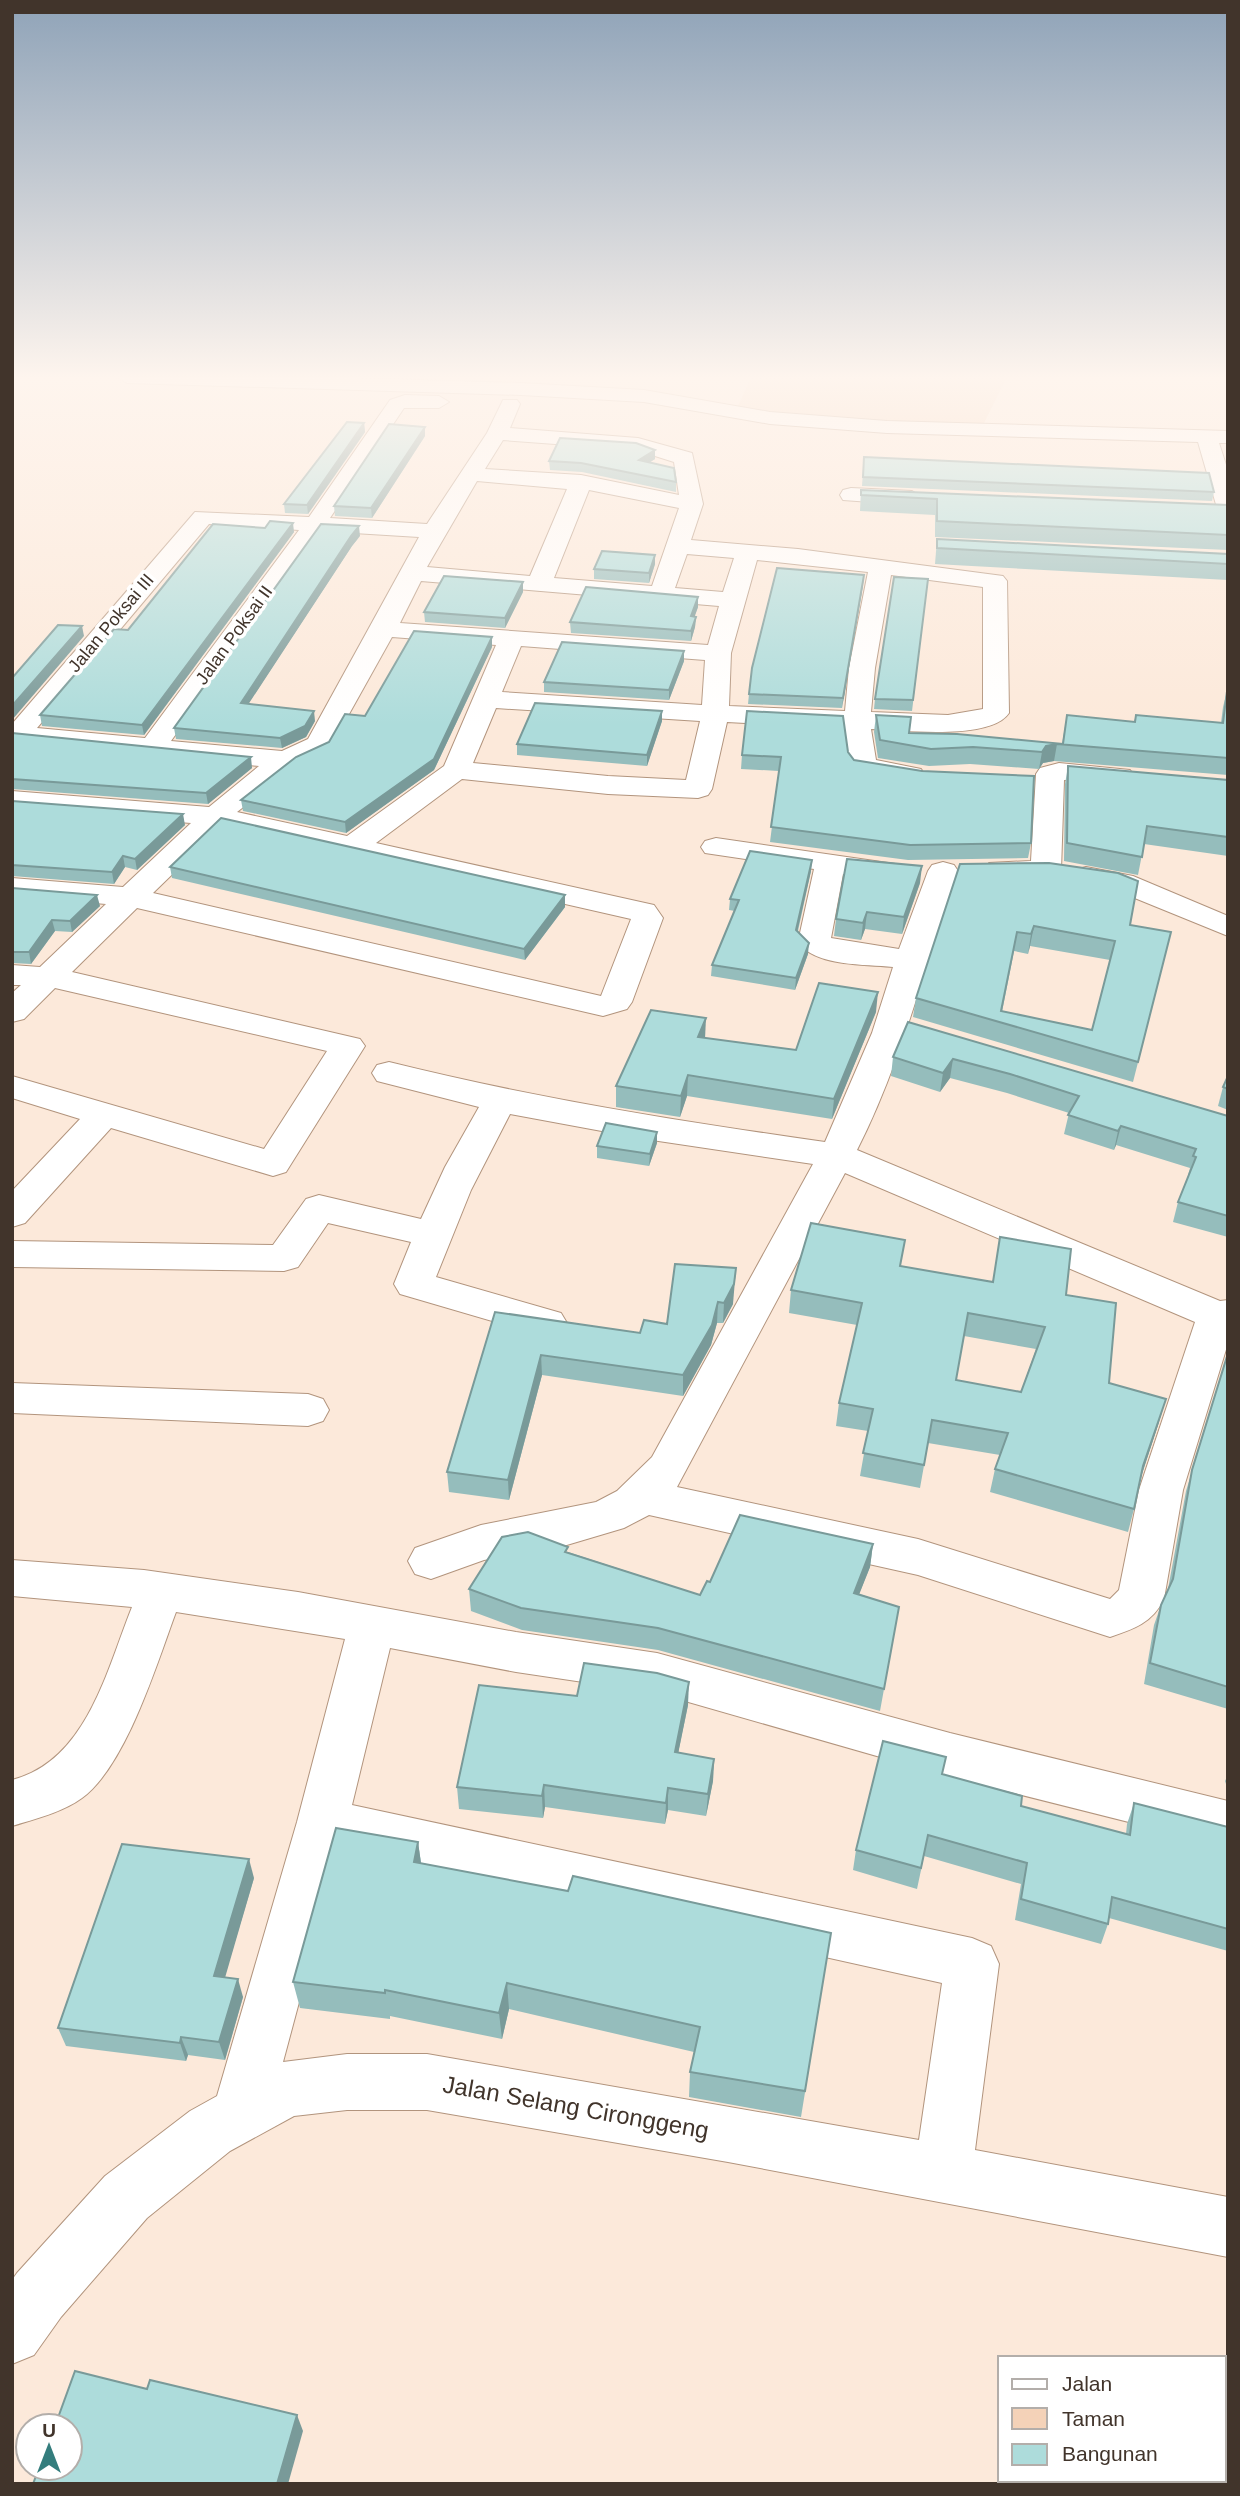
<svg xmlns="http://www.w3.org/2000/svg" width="1240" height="2496" viewBox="0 0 1240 2496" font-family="Arial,sans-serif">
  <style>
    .green { fill: #f4d2b8 }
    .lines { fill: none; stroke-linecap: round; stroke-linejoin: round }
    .minor-casing { stroke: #b2947d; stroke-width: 2 }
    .minor { fill: #fff; fill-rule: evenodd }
    .wall { fill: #95bdbc; fill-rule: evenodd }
    .shaded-wall { fill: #799a99 }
    .building { fill: #addcdb; stroke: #799a99; stroke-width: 2; fill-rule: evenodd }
    .labels { text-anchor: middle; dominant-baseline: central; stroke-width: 7; stroke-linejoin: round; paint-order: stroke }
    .far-street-label { font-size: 18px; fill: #41342b; stroke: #fff }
    .near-street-label { font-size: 24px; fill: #41342b; stroke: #fff }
  </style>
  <rect width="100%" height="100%" fill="#fce9da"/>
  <!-- green -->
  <polygon class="green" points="751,377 1007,377 980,431 735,413"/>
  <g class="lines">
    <!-- minor casing -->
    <g class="minor-casing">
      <g id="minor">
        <polygon points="117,377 318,377 521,383 644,390 770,412 887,421 1228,431 1228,443 1219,443 1228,471 1228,515 1217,508 1198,442 887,433 770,424 644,402 521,395 127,383"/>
        <path d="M 405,395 L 439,396 L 449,402 L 439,408 L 404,408 L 330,518 L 427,524 L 487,433 L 503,400 L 517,400 L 520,404 L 510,428 L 638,438 L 692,453 L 703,504 L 691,540 L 798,549 L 1003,576 L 1007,581 L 1009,713 C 990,741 902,730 871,729 L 876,760 L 921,769 L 925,775 L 921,781 L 911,783 L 853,772 L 845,745 L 844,728 L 727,722 L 712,789 L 708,795 L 698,798 L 608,794 L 462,779 L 376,843 L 654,905 L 663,918 L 632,1002 L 627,1009 L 603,1016 L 137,908 L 72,972 L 360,1039 L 365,1046 L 286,1172 L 273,1176 L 111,1128 L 25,1223 L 12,1227 L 12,1191 L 80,1119 L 12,1098 L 12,1076 L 264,1149 L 327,1051 L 55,988 L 24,1019 L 12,1022 L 12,993 L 21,985 L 12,985 L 12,965 L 40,967 L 106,904 L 12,896 L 12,878 L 123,887 L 191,823 L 12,809 L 12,791 L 209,807 L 259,766 L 17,743 L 12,742 L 12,724 L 195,512 L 309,517 L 390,400 ZM 503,440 L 636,450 L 674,462 L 679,495 L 581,475 L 485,469 ZM 477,481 L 567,489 L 530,576 L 427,567 ZM 589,490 L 679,508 L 652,586 L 554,578 ZM 209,524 L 299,530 L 145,738 L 37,728 ZM 321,531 L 419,537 L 308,739 L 282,751 L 171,741 ZM 687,554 L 734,558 L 723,592 L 675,588 ZM 757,560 L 868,572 L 849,668 L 845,711 L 729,706 L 731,653 ZM 891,575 L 983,587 L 983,709 L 948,715 L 871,712 L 875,668 ZM 421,581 L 719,606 L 708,645 L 400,623 ZM 392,637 L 496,645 L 444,766 L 347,836 L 237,812 L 296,766 L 329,750 ZM 521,646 L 705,660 L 702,705 L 502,692 ZM 496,708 L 700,721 L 686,780 L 608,776 L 473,763 ZM 222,826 L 631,919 L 601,996 L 153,893 Z"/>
        <polygon points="851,488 912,491 923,498 912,505 843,500 840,495 843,490"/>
        <polygon points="1059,763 1130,770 1134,776 1130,782 1120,784 1064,780 1061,870 1057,876 1046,879 989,875 985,869 989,863 1031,861 1036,774 1040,768"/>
        <path d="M 716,838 L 909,866 L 913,872 L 909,878 L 898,881 L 843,874 L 831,938 L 899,949 L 928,871 L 932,865 L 943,862 L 954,865 L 958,871 C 925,964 902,1062 857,1150 L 1220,1301 L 1228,1300 L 1228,1343 L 1183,1490 L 1164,1599 C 1152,1623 1134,1629 1110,1637 L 918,1575 L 649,1515 L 624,1528 L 560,1547 L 484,1560 L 431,1579 L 415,1574 L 408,1561 L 415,1548 L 481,1525 L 596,1502 L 617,1491 L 652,1457 L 813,1164 L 645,1139 L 510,1114 L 471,1190 L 436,1277 L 561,1313 L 567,1323 L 561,1333 L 547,1337 L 400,1294 L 394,1284 L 411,1242 L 328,1223 L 298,1267 L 284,1271 L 12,1267 L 12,1241 L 273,1245 L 306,1199 L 319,1195 L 421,1219 L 445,1167 L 479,1107 L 377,1081 L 372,1073 L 377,1065 L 389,1062 C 533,1098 678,1121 825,1142 L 872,1033 L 893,967 C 866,964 815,967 798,942 L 814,869 L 705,853 L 701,847 L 705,841 ZM 845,1173 L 1195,1322 L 1139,1490 L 1119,1590 L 1110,1599 L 918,1539 L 677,1487 Z"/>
        <polygon points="1086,867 1133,876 1228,916 1228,936 1115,890 1075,882 1071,876 1075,870"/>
        <polygon points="12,1383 308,1394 323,1399 329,1410 323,1421 308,1426 12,1413"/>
        <path d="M 12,1560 L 144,1570 L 298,1592 L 516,1632 L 657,1653 L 950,1733 L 1228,1801 L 1228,1847 L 950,1777 L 657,1693 L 516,1672 L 390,1648 L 352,1805 L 972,1938 L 991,1946 L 999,1964 L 975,2150 L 1228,2197 L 1228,2257 L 728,2162 L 427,2110 L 347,2110 L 294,2116 L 230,2151 L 147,2218 L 61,2317 L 34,2355 L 12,2364 L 12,2280 L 17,2273 L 105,2176 L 190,2111 L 217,2096 L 297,1822 L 345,1639 L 176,1612 C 157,1663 126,1766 82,1798 C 63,1812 35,1819 12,1826 L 12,1780 C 87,1761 107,1669 132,1607 L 12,1596 ZM 340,1849 L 942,1983 L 919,2140 L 427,2054 L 347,2054 L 283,2062 Z"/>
      </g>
    </g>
    <!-- minor -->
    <use href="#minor" class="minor"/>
  </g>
  <!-- wall -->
  <g class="wall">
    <polygon points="364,423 365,432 308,514 285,513 284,504"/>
    <polygon points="425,436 372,518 335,516 334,506"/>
    <polygon points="864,457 1214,492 1212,501 862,486"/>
    <polygon points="655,459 650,462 676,482 676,492 582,472 550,470 549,461"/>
    <polygon points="861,490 1228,505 1228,550 935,537 935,515 860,511"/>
    <polygon points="265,528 294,532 144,735 42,726 40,715 128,630"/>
    <polygon points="360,536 352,546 248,704 315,721 306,737 282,748 176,739 174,728"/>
    <polygon points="937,539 1228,564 1228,580 935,564"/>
    <polygon points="655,555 655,564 649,583 594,579 594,569"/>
    <polygon points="928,579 912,711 874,709 875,699"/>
    <polygon points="863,585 842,708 748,704 749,694"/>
    <polygon points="523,592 505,628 425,622 424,612"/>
    <polygon points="698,607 694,617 696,617 695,627 691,641 571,633 570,622"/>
    <polygon points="492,647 434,770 346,833 243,811 241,800 329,742 365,716"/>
    <polygon points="684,661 669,700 544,692 544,682"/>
    <polygon points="1227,691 1228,775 1054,761 1043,763 1039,769 970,764 929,766 878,758 874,732 876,715 909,733 1062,744 1067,715 1134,722 1136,715 1221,723 1223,707"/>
    <polygon points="662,711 662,721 647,766 517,755 517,744"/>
    <polygon points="12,733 252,768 208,804 12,789"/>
    <polygon points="848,752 854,760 1031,843 1028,858 908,860 770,842 779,771 741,769 742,755"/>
    <polygon points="1068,766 1228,780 1228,856 1144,844 1138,875 1064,861 1065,784"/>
    <polygon points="12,801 185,825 137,870 125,867 114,884 12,876"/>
    <path d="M 960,864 L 1130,925 L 1171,932 L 1133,1082 L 913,1017 L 916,998 ZM 1030,946 L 1110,960 L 1092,1030 L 1002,1012 L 1014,951 L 1028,954 Z"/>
    <polygon points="170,867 565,907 525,960 172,878"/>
    <polygon points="811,871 798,931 808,954 795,990 711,976 712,965 735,911 729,910 730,899"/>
    <polygon points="920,883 902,934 865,929 861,940 834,936 836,919"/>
    <polygon points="12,888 100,906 72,932 55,931 31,964 12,963"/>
    <polygon points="876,1012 832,1119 687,1096 680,1117 616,1107 616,1086 705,1038 796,1050"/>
    <polygon points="908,1022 1228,1116 1228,1237 1173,1222 1178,1202 1189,1175 1188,1175 1190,1168 1116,1145 1114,1150 1064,1134 1069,1113 1007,1093 950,1078 940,1092 891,1076 893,1057"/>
    <polygon points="1228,1076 1228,1110 1218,1106 1223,1087"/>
    <polygon points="657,1132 657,1143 649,1166 597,1158 597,1146"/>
    <polygon points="675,1264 733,1304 723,1323 717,1323 711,1345 683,1396 542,1375 509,1500 449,1492 447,1472 495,1312 640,1333 667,1324"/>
    <path d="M 901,1266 L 1066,1295 L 1109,1383 L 1159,1422 L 1142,1474 L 1134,1509 L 1128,1532 L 990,1492 L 995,1469 L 1000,1455 L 928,1443 L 920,1488 L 860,1476 L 868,1431 L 836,1426 L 839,1403 L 857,1325 L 789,1313 L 791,1290 ZM 964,1336 L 1036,1349 L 1021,1392 L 956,1380 Z"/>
    <polygon points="1228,1353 1228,1709 1144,1684 1154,1625 1161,1605 1168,1589 1186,1491"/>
    <polygon points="873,1544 870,1567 859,1594 899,1607 880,1711 658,1650 522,1630 471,1611 469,1589 568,1552 700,1595 710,1582"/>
    <polygon points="688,1705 678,1753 714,1759 713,1781 706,1816 668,1810 665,1824 545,1807 543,1818 459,1809 457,1787"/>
    <polygon points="942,1774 1021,1806 1126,1834 1127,1824 1134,1803 1228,1827 1228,1951 1109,1918 1108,1924 1101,1944 1015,1920 1021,1884 924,1856 917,1889 853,1870 856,1850"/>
    <polygon points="1228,1775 1228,1790 1225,1781"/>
    <polygon points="418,1842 421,1863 568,1891 831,1933 801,2117 689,2097 690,2072 694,2052 509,2009 502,2039 390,2016 390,2019 300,2008 293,1982"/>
    <polygon points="254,1878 224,1978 243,1997 225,2060 188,2055 186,2061 66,2046 58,2028"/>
  </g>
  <!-- shaded-wall -->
  <g class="shaded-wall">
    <polygon points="364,423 365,432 308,514 307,505"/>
    <polygon points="425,427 425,436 372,518 371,508"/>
    <polygon points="655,450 655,459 639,469 639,460"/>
    <polygon points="293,523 294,532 144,735 142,725"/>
    <polygon points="359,526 360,536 352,546 242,714 241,703 351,536"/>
    <polygon points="655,555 655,564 649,583 649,573"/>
    <polygon points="864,575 863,585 842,708 843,698"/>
    <polygon points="523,582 523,592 505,628 505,618"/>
    <polygon points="698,597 698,607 691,627 691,616"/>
    <polygon points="696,617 695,627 691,641 691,631"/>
    <polygon points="82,626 84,636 12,720 12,706"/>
    <polygon points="492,637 492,647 434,770 346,833 345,822"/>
    <polygon points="684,651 684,661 669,700 669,690"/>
    <polygon points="314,711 315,721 306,737 282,748 280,738"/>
    <polygon points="662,711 662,721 647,766 647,755"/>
    <polygon points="1057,744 1054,761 1043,763 1039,769 1042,752 1046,746"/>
    <polygon points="251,757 252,768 208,804 206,793"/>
    <polygon points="183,814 185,825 137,870 135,859"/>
    <polygon points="123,856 125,867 114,884 112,872"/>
    <polygon points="812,860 811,871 795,941 796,930"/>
    <polygon points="922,866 920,883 902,934 904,917"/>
    <polygon points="97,895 100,906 72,932 70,921"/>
    <polygon points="565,895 565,907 525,960 524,949"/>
    <polygon points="867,912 865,929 861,940 863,923"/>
    <polygon points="52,920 55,931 31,964 29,952"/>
    <polygon points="1034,926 1030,946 1028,954 1031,934"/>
    <polygon points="809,943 808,954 795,990 796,978"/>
    <polygon points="878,992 876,1012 832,1119 834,1099"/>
    <polygon points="706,1018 705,1039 698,1037"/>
    <polygon points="953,1059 950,1078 940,1092 943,1073"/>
    <polygon points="688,1075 687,1096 680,1117 681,1096"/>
    <polygon points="1121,1126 1116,1145 1114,1150 1118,1131"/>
    <polygon points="657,1132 657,1143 649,1166 650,1154"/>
    <polygon points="736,1268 733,1304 723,1323 724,1303"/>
    <polygon points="718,1302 717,1323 711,1345 683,1396 683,1375"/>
    <polygon points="541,1355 542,1375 509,1500 508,1480"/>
    <polygon points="1166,1399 1159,1422 1137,1489 1143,1466"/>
    <polygon points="873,1544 870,1567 851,1615 854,1593"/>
    <polygon points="689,1682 688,1705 674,1774 675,1752"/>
    <polygon points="714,1759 713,1781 706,1816 708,1794"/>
    <polygon points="544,1785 545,1807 543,1818 542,1796"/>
    <polygon points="668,1788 668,1810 665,1824 666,1803"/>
    <polygon points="418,1842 422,1870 414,1862"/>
    <polygon points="249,1859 254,1878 220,1995 214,1976"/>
    <polygon points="238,1979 243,1997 225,2060 219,2042"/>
    <polygon points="507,1983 509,2009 502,2039 499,2013"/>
    <polygon points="181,2037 188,2055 186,2061 180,2043"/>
    <polygon points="297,2415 303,2431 288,2484 277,2484"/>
  </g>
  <!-- building -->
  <g class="building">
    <polygon points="347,422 364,423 307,505 284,504"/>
    <polygon points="389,424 425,427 371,508 334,506"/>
    <polygon points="560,438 636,443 655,450 639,460 674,468 676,482 581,463 549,461"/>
    <polygon points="864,457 1209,473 1214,492 863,477"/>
    <polygon points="861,490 1228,505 1228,535 937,521 937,499 861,495"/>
    <polygon points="270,521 293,523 142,725 40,715 114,629 128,630 213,524 265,528"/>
    <polygon points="321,524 359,526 351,536 241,703 314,711 305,726 280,738 174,728"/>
    <polygon points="937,539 1228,554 1228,564 937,548"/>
    <polygon points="602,551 655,555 649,573 594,569"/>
    <polygon points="777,568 864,575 843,698 749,694 752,668"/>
    <polygon points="444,576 523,582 505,618 424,612"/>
    <polygon points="894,577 928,579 913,700 875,699"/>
    <polygon points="586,587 698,597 691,616 696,617 691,631 570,622"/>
    <polygon points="58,625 82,626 12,706 12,678"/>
    <polygon points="414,631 492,637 434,759 345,822 241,800 296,757 329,742 345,714 365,716"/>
    <polygon points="562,642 684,651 669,690 544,682"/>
    <polygon points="1227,691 1228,758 1057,744 1046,746 1042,752 973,747 931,749 880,740 876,715 911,717 909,733 957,734 1063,744 1067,715 1135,722 1136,715 1223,723"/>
    <polygon points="535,703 662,711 647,755 517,744"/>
    <polygon points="747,711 843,716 848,752 854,760 922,771 1034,776 1031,843 910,845 771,827 781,757 742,755"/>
    <polygon points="12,733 251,757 206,793 12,779"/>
    <polygon points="1068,766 1228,780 1228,837 1147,826 1142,857 1067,843"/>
    <polygon points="12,801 183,814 135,859 123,856 112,872 12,865"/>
    <polygon points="221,818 565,895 524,949 170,867"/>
    <polygon points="750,851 812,860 796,930 809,943 796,978 712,965 739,900 730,899"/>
    <polygon points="847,859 922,866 904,917 867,912 863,923 836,919"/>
    <path d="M 1049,863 L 1118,873 L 1138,881 L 1130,925 L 1171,932 L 1138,1062 L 916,998 L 960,864 ZM 1034,926 L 1115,941 L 1092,1030 L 1001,1011 L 1017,932 L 1031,934 Z"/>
    <polygon points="12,888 97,895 70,921 52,920 29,952 12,952"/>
    <polygon points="819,983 878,992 834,1099 688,1075 681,1096 616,1086 651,1010 706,1018 698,1037 796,1050"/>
    <polygon points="908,1022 1228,1116 1228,1216 1178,1202 1196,1157 1193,1156 1196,1149 1121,1126 1118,1131 1068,1115 1079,1096 1010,1074 953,1059 943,1073 893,1057"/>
    <polygon points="1228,1076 1228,1089 1223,1087"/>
    <polygon points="606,1123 657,1132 650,1154 597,1146"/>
    <path d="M 811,1223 L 905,1240 L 900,1266 L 993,1282 L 1000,1237 L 1071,1249 L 1066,1295 L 1116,1303 L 1109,1383 L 1166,1399 L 1143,1466 L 1134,1509 L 995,1469 L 1008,1433 L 932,1420 L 924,1465 L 863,1453 L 873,1409 L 839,1403 L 862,1303 L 791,1290 ZM 968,1313 L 1045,1327 L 1021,1392 L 956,1380 Z"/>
    <polygon points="675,1264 736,1268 734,1284 724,1303 718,1302 712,1325 683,1375 541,1355 508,1480 447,1472 495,1312 640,1333 644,1320 667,1324"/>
    <polygon points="1228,1353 1228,1687 1150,1663 1161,1605 1173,1579 1192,1470"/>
    <polygon points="740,1515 873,1544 854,1593 899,1607 884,1689 658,1628 521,1608 469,1589 502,1537 528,1532 568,1547 565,1552 700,1595 707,1581 710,1582"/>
    <polygon points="584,1663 657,1673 689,1682 675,1752 714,1759 708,1794 668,1788 666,1803 544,1785 542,1796 457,1787 479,1685 577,1696"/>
    <polygon points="883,1741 946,1757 942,1774 1022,1796 1021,1806 1130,1835 1134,1803 1228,1827 1228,1929 1112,1897 1108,1924 1021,1899 1027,1863 928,1835 921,1868 856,1850"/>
    <polygon points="336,1828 418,1842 414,1862 568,1891 573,1876 831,1933 805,2091 690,2072 700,2027 507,1983 499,2013 385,1990 385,1993 293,1982"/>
    <polygon points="122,1844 249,1859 214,1976 238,1979 219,2042 181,2037 180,2043 58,2028"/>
    <polygon points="75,2371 147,2389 150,2380 297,2415 277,2484 33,2484 39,2468 70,2468 70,2426 55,2426"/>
  </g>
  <!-- sky -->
  <linearGradient id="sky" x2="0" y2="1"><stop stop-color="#8fa3b8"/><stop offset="0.52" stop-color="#fef5ee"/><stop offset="1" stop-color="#fef5ee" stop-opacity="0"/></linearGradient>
  <rect width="1240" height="726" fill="url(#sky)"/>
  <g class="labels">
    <!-- far-street labels -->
    <g class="far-street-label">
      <text transform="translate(111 623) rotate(-50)">Jalan Poksai III</text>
      <text transform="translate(234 635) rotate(-54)">Jalan Poksai II</text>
    </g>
    <!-- near-street labels -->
    <g class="near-street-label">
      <text transform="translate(576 2107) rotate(10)">Jalan Selang Cironggeng</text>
    </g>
  </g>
  <!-- border -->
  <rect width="1240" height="2496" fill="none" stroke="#41342b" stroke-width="28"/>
  <!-- legend -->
  <rect x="998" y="2356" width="228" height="126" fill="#ffffff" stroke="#b3aeaa" stroke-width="2"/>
  <rect x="1012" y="2379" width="35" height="10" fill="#ffffff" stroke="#b3aeaa" stroke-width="2"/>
  <text x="1062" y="2391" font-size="21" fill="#41342b">Jalan</text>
  <rect x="1012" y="2408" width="35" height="21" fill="#f4d2b8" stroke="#b3aeaa" stroke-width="2"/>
  <text x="1062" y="2426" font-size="21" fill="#41342b">Taman</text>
  <rect x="1012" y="2444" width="35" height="21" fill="#addcdb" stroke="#b3aeaa" stroke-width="2"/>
  <text x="1062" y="2461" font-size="21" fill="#41342b">Bangunan</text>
  <!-- north arrow -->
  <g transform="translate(49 2447)"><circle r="33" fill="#ffffff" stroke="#b3aeaa" stroke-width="2"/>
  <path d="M0-5L12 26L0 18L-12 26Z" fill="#347d7d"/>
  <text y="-10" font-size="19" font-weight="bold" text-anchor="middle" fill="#41342b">U</text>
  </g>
</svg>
